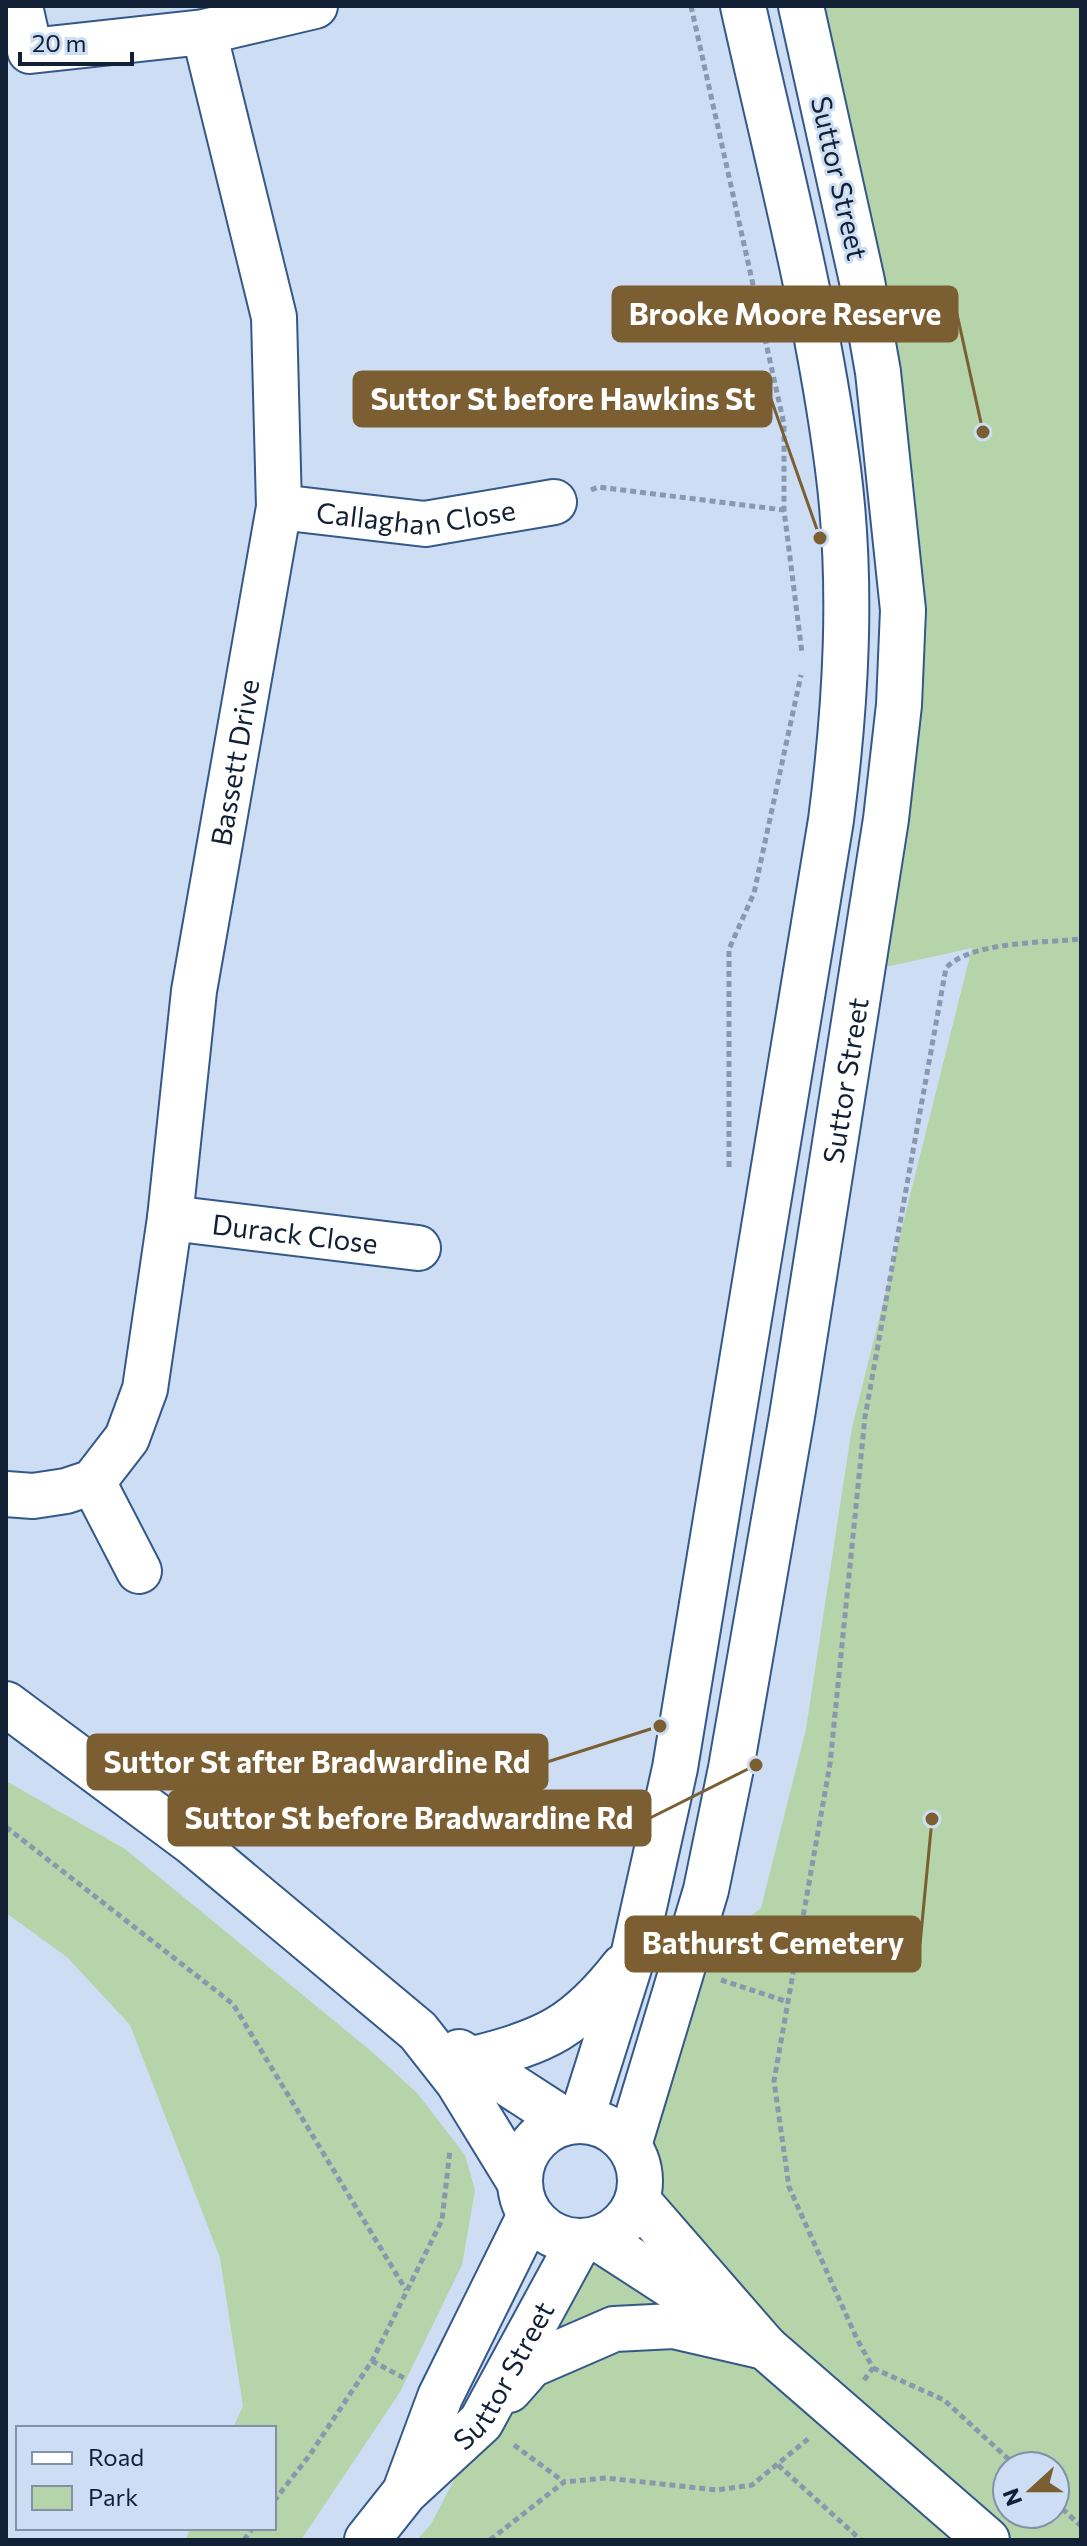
<svg xmlns="http://www.w3.org/2000/svg" width="1087" height="2546" viewBox="0 0 1087 2546" font-family="Commissioner,sans-serif">
  <style>
    .green { fill: #b6d4a9; fill-rule: evenodd }
    .lines { fill: none; stroke-linecap: round; stroke-linejoin: round }
    .street-casing { stroke: #345989; stroke-width: 48 }
    .secondary-casing { stroke: #345989; stroke-width: 48 }
    .path { stroke: #8898ae; stroke-width: 5; stroke-dasharray: 6 4; stroke-linecap: butt }
    .street { stroke: #fff; stroke-width: 44 }
    .secondary { stroke: #fff; stroke-width: 44 }
    .labels { text-anchor: middle; dominant-baseline: central; stroke-width: 6; stroke-linejoin: round; paint-order: stroke }
    .street-label { font-size: 28px; fill: #112034; stroke: #cdddf4 }
    .leader { fill: none; stroke: #7b5e32; stroke-width: 3 }
    .callout-dot { fill: #7b5e32; stroke: #cdddf4; stroke-width: 3 }
    .callout { fill: #7b5e32; stroke: #7b5e32; stroke-width: 3 }
    .callout-label { font-size: 30px; text-anchor: middle; font-weight: bold; fill: #fff }
  </style>
  <rect width="100%" height="100%" fill="#cdddf4"/>
  <!-- green -->
  <g class="green">
    <path d="M 801,6 L 1081,6 L 1081,2540 L 417,2540 L 431,2524 L 579,2242 L 761,2344 L 641,2181 L 637,2162 L 684,1968 L 761,1908 L 806,1729 L 852,1427 L 972,948 L 863,972 L 903,610 ZM 1007,2466 L 1055,2466 L 1055,2514 L 1007,2514 Z"/>
    <polygon points="6,1781 125,1849 371,2051 417,2093 465,2155 475,2190 462,2265 400,2392 301,2540 186,2540 190,2528 274,2528 274,2428 233,2428 243,2406 220,2258 130,2025 67,1957 6,1913"/>
  </g>
  <g class="lines">
    <!-- street casing -->
    <g class="street-casing">
      <g id="street">
        <path id="s1" d="M 279,507 L 425,524 L 554,502"/>
        <path id="s2" d="M 170,1218 L 418,1248"/>
        <polyline points="93,1482 139,1571"/>
        <path id="s3" d="M 6,1494 L 33,1496 L 66,1491 L 93,1482 L 127,1438 L 145,1389 L 170,1218 L 194,991 L 279,507 L 274,317 L 204,32"/>
      </g>
    </g>
    <!-- secondary casing -->
    <g class="secondary-casing">
      <g id="secondary">
        <polyline points="20,6 30,51 204,32 315,6"/>
        <polyline points="6,1704 193,1843 418,2031 458,2082 520,2183"/>
        <polyline points="459,2052 567,2122"/>
        <path d="M 473,2059 C 545,2042 577,2026 623,1967"/>
        <path d="M 581,2120 L 634,1952 L 675,1768 L 831,820 C 846,704 853,585 838,469 C 818,313 777,159 743,6"/>
        <circle cx="580" cy="2181" r="60"/>
        <path id="s4" d="M 629,2145 L 706,1890 L 731,1768 L 792,1416 L 886,819 L 899,705 L 903,610 L 878,372 L 862,281 L 801,6"/>
        <polyline points="638,2201 765,2347 987,2540"/>
        <polyline points="599,2239 713,2313"/>
        <polyline points="509,2390 531,2365 614,2329 674,2326 765,2347"/>
        <polyline points="407,2486 440,2397 530,2215"/>
        <path id="s5" d="M 367,2540 L 405,2492 L 481,2422 L 579,2242"/>
      </g>
    </g>
    <!-- path -->
    <g class="path">
      <polyline points="691,6 784,424 784,510 802,653"/>
      <polyline points="591,490 598,487 784,510"/>
      <polyline points="729,1167 729,949 754,893 801,675"/>
      <polyline points="6,1827 233,2004 406,2290"/>
      <polyline points="721,1980 788,2002"/>
      <polyline points="372,2361 406,2379"/>
      <polyline points="873,2368 944,2400 1016,2466"/>
      <path d="M 864,2380 L 873,2368 L 857,2339 L 789,2187 L 774,2081 L 830,1764 L 865,1417 L 946,968 C 971,941 1045,943 1081,939"/>
      <polyline points="514,2445 564,2482"/>
      <polyline points="778,2465 861,2540"/>
      <polyline points="274,2501 309,2456 372,2361 442,2220 450,2150"/>
      <polyline points="1055,2502 1081,2526"/>
      <polyline points="244,2540 253,2528"/>
      <polyline points="490,2540 564,2482 606,2478 717,2490 752,2485 808,2439"/>
    </g>
    <!-- street -->
    <use href="#street" class="street"/>
    <!-- secondary -->
    <use href="#secondary" class="secondary"/>
  </g>
  <g class="labels">
    <!-- street labels -->
    <g class="street-label">
      <text transform="translate(840 178) rotate(77)">Suttor Street</text>
      <text stroke="none"><textPath href="#s1" startOffset="138">Callaghan Close</textPath></text>
      <text stroke="none"><textPath href="#s3" startOffset="830">Bassett Drive</textPath></text>
      <text stroke="none"><textPath href="#s4" startOffset="1088">Suttor Street</textPath></text>
      <text stroke="none"><textPath href="#s2" startOffset="126">Durack Close</textPath></text>
      <text stroke="none"><textPath href="#s5" startOffset="216">Suttor Street</textPath></text>
    </g>
  </g>
  <!-- callouts -->
  <path class="leader" d="M983 432L957 314M820 538L771 399M660 1726L547 1762M756 1765L650 1818M932 1819L920 1944"/>
  <g class="callout-dot">
    <circle cx="983" cy="432" r="8"/>
    <circle cx="820" cy="538" r="8"/>
    <circle cx="660" cy="1726" r="8"/>
    <circle cx="756" cy="1765" r="8"/>
    <circle cx="932" cy="1819" r="8"/>
  </g>
  <g class="callout">
    <rect x="613" y="287" width="344" height="54" rx="8"/>
    <rect x="354" y="372" width="417" height="54" rx="8"/>
    <rect x="88" y="1735" width="459" height="54" rx="8"/>
    <rect x="169" y="1791" width="481" height="54" rx="8"/>
    <rect x="626" y="1917" width="294" height="54" rx="8"/>
  </g>
  <g class="callout-label">
    <text x="785" y="325">Brooke Moore Reserve</text>
    <text x="563" y="410">Suttor St before Hawkins St</text>
    <text x="317" y="1773">Suttor St after Bradwardine Rd</text>
    <text x="409" y="1829">Suttor St before Bradwardine Rd</text>
    <text x="773" y="1954">Bathurst Cemetery</text>
  </g>
  <!-- border -->
  <rect width="1087" height="2546" fill="none" stroke="#112034" stroke-width="16"/>
  <!-- legend -->
  <rect x="16" y="2426" width="260" height="104" fill="#cdddf4" stroke="#8291a7" stroke-width="2"/>
  <rect x="32" y="2452" width="40" height="12" fill="#ffffff" stroke="#8291a7" stroke-width="2"/>
  <text x="88" y="2466" font-size="24" fill="#112034">Road</text>
  <rect x="32" y="2486" width="40" height="24" fill="#b6d4a9" stroke="#8291a7" stroke-width="2"/>
  <text x="88" y="2506" font-size="24" fill="#112034">Park</text>
  <!-- north arrow -->
  <g transform="translate(1031 2490) rotate(249)"><circle r="38" fill="#cdddf4" stroke="#8291a7" stroke-width="2"/>
  <path d="M0-6L14 30L0 20L-14 30Z" fill="#7b5e32"/>
  <text y="-12" font-size="22" font-weight="bold" text-anchor="middle" fill="#112034">N</text>
  </g>
  <!-- scale -->
  <path d="M20 52v12h112v-12" fill="none" stroke="#112034" stroke-width="4"/>
  <text x="32" y="52" font-size="24" fill="#112034" stroke="#cdddf4" stroke-width="6" paint-order="stroke">20 m</text>
</svg>
